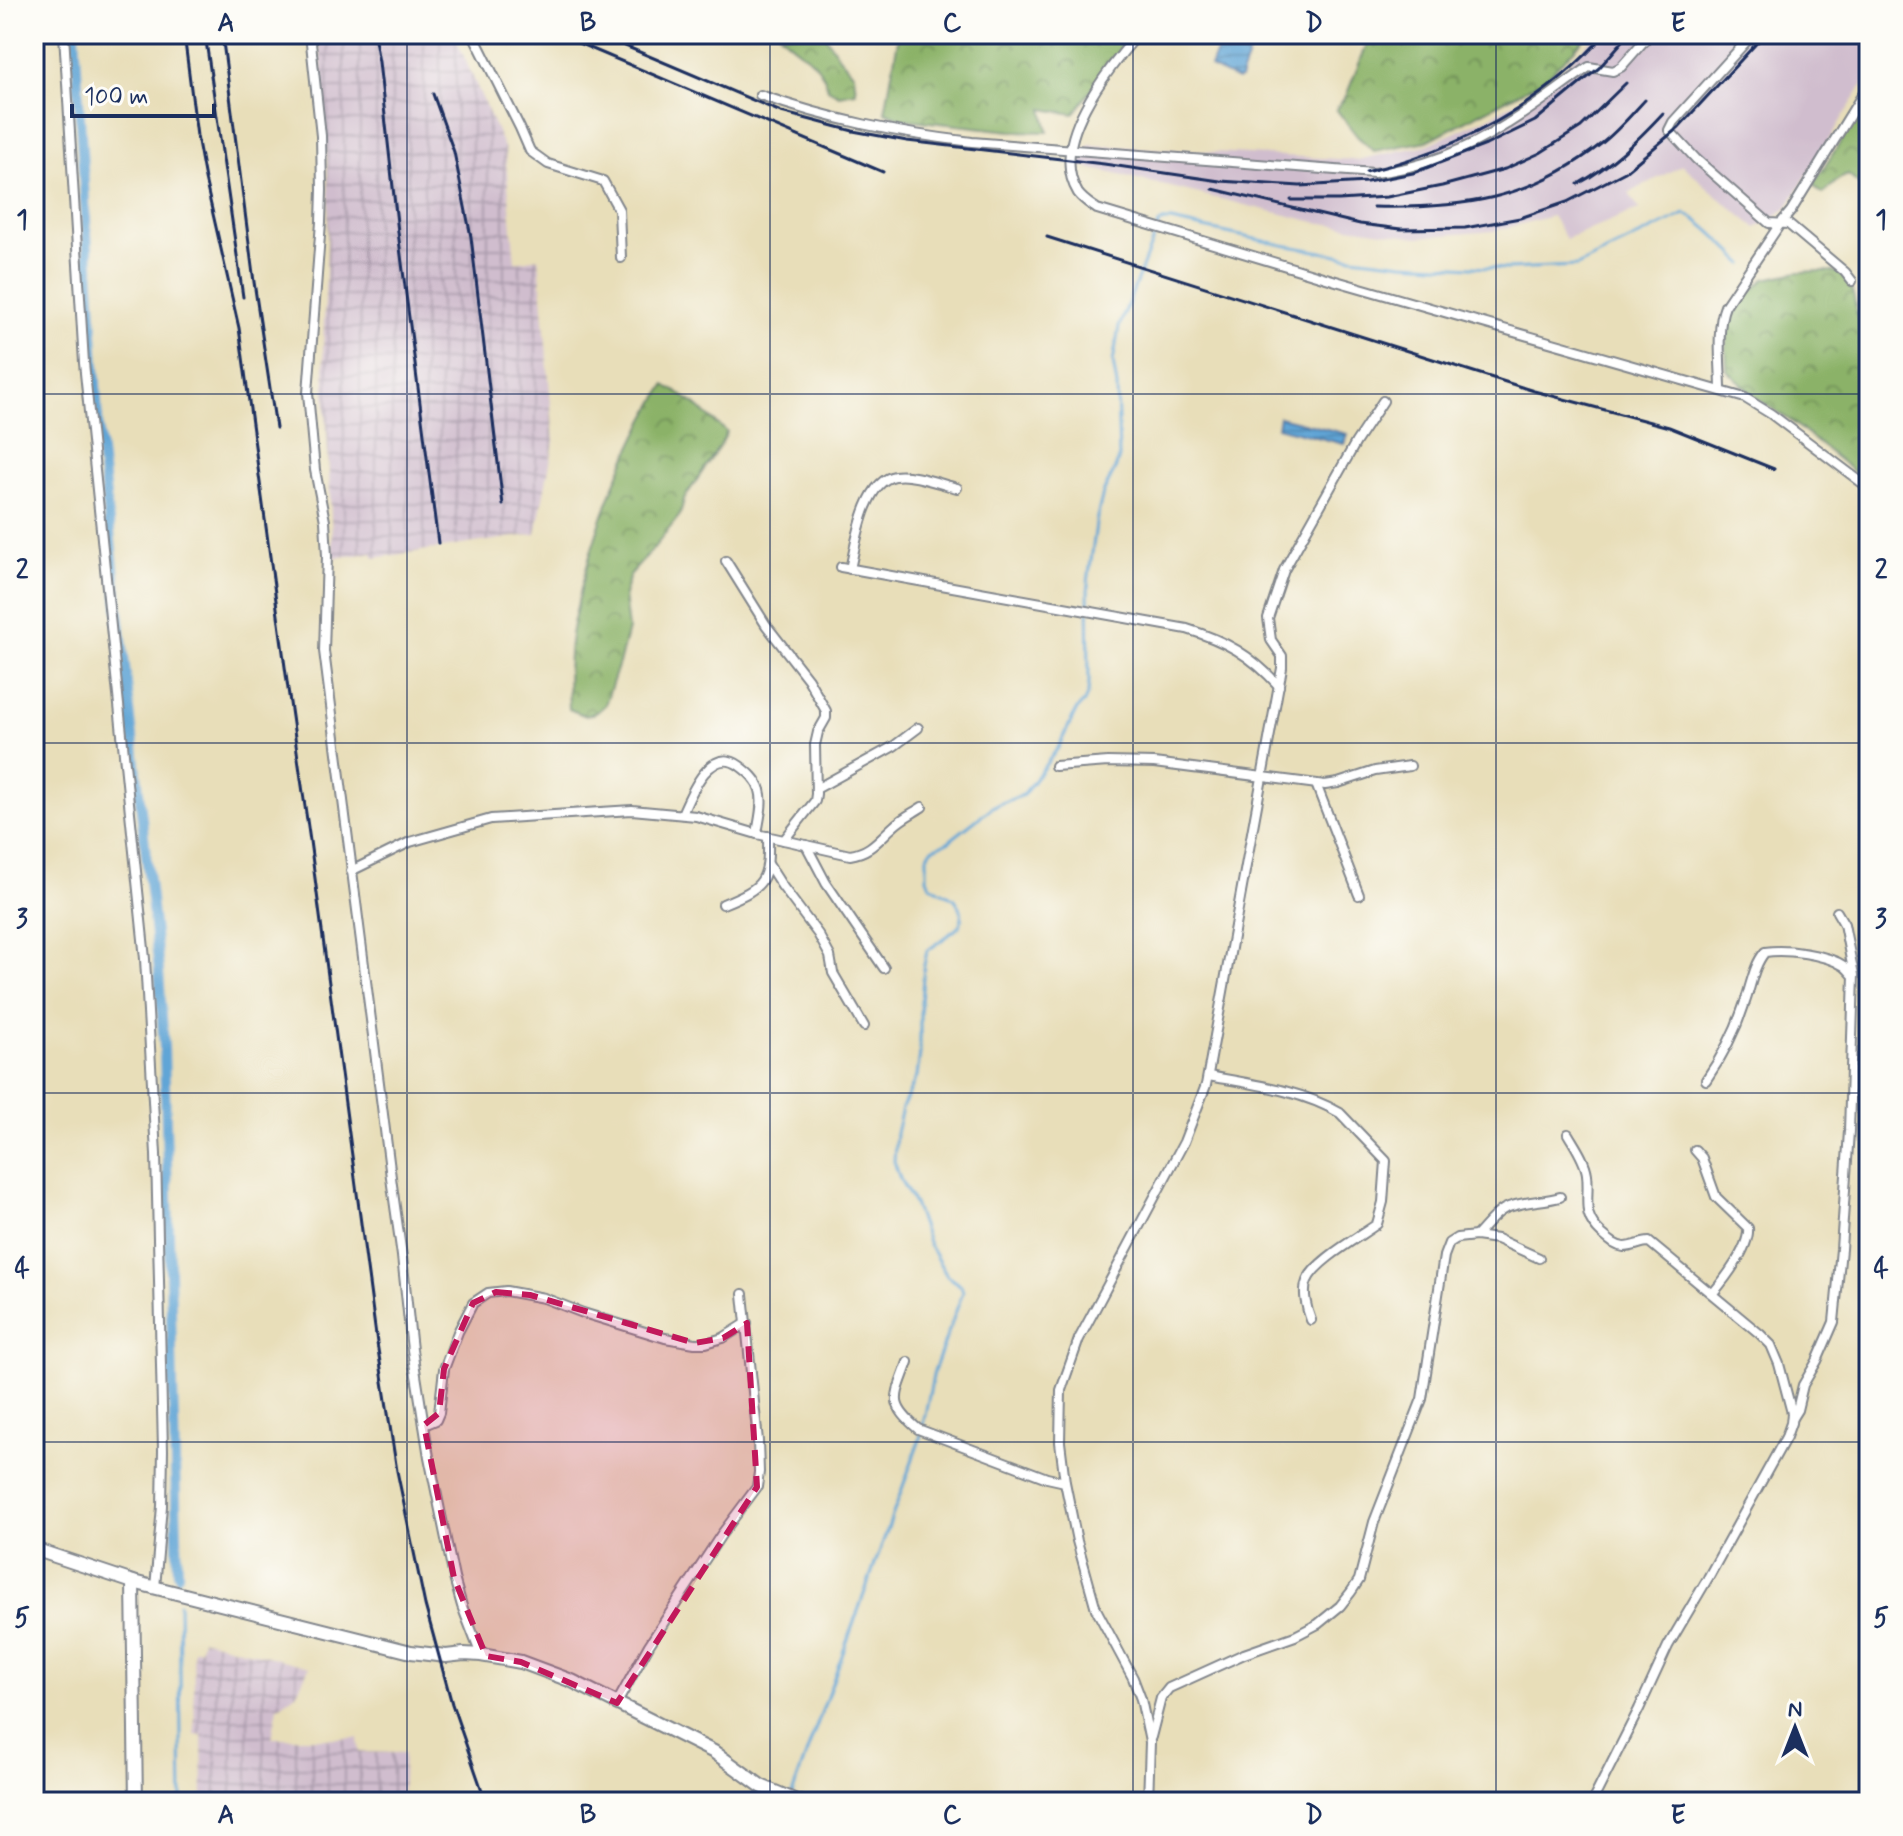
<svg xmlns="http://www.w3.org/2000/svg" width="1903" height="1836" viewBox="0 0 1903 1836" font-family="Mynerve,sans-serif">
  <style>
    .industrial { fill: url(#industrial-grid) }
    .railway { fill: #d0bdce }
    .forest { fill: url(#forest-crowns); stroke: #537063; stroke-width: 2 }
    .water { fill: url(#water-rules); stroke: #3e6a9a; stroke-width: 2 }
    .lines { fill: none; stroke-linecap: round; stroke-linejoin: round }
    .stream { stroke: #61a5d6; stroke-width: 3 }
    .canal { stroke: #61a5d6; stroke-width: 10 }
    .street-casing { stroke: #82868c; stroke-width: 12 }
    .secondary-casing { stroke: #82868c; stroke-width: 16 }
    .street { stroke: #fff; stroke-width: 8 }
    .secondary { stroke: #fff; stroke-width: 12 }
    .rail { stroke: #1b2f5e; stroke-width: 3 }
    .marked { fill: #c2185b; fill-opacity: 0.2; stroke: #c2185b; stroke-width: 6; stroke-dasharray: 16 10; stroke-linejoin: round }
    .grid { fill: none; stroke: #1b2f5e; stroke-width: 2; stroke-opacity: 0.55 }
    .neatline { fill: none; stroke: #1b2f5e; stroke-width: 3 }
    .grid-label { font-size: 26px; text-anchor: middle; font-weight: bold; fill: #1b2f5e }
  </style>
  <defs>
    <pattern id="industrial-grid" width="8" height="8" patternUnits="userSpaceOnUse" patternTransform="scale(2)"><rect width="8" height="8" fill="#d0bdce"/><path d="M0 4h8M4 0v8" fill="none" stroke="#a89aaa"/></pattern>
    <pattern id="forest-crowns" width="20" height="18" patternUnits="userSpaceOnUse" patternTransform="scale(2)"><rect width="20" height="18" fill="#8bb268"/><path d="M2 6a3 3 0 1 1 6 0M12 15a3 3 0 1 1 6 0" fill="none" stroke="#719159"/></pattern>
    <pattern id="water-rules" width="6" height="5" patternUnits="userSpaceOnUse" patternTransform="scale(2)"><rect width="6" height="5" fill="#61a5d6"/><path d="M0 2.5h6" fill="none" stroke="#4f87b1"/></pattern>
  </defs>
  <rect width="100%" height="100%" fill="#fdfcf7"/>
  <filter id="ink" filterUnits="userSpaceOnUse"><feTurbulence type="fractalNoise" baseFrequency=".0125" numOctaves="2"/><feDisplacementMap in="SourceGraphic" scale="16" xChannelSelector="R" yChannelSelector="G"/><feConvolveMatrix kernelMatrix="1 2 1 2 8 2 1 2 1" color-interpolation-filters="sRGB"/></filter>
  <filter id="wash" filterUnits="userSpaceOnUse"><feTurbulence type="fractalNoise" baseFrequency=".006" numOctaves="4" result="noise"/><feDisplacementMap in="SourceGraphic" scale="32" xChannelSelector="R" yChannelSelector="G"/><feGaussianBlur stdDeviation="1.8" result="paint"/><feColorMatrix in="noise" values="0 0 0 0 0 0 0 0 0 0 0 0 0 0 0 0 0 1.4 0 .05"/><feComposite in="paint" operator="in"/></filter>
  <g filter="url(#wash)">
    <rect width="100%" height="100%" fill="#e8deb9"/>
    <!-- industrial -->
    <g class="industrial">
      <polygon points="318,34 454,34 505,150 515,262 539,258 554,442 536,534 374,558 372,553 333,558 323,346 329,197 321,61"/>
      <polygon points="202,1639 309,1667 296,1694 278,1707 272,1738 358,1738 359,1752 404,1753 402,1802 203,1802 202,1735 195,1734 193,1649 200,1649"/>
    </g>
    <!-- railway -->
    <polygon class="railway" points="1597,34 1869,34 1869,75 1786,209 1756,228 1711,191 1683,165 1629,193 1639,209 1566,239 1552,216 1494,231 1418,237 1315,222 1142,180 1075,165 1077,156 1090,145 1357,160 1427,145 1489,117 1547,84"/>
    <!-- forest -->
    <g class="forest">
      <path d="M 780,34 L 824,34 L 839,57 L 854,74 L 856,92 L 839,95 L 828,89 C 820,58 800,55 780,34 Z"/>
      <polygon points="899,34 1131,34 1074,114 1043,109 1048,132 1011,131 903,119 885,112"/>
      <polygon points="1350,34 1589,34 1544,80 1427,141 1374,151 1358,137 1336,109 1346,96 1367,44 1350,36"/>
      <polygon points="1869,97 1869,193 1848,175 1839,179 1823,194 1813,185"/>
      <path d="M 1798,272 C 1810,272 1826,269 1838,273 C 1855,279 1855,310 1859,326 L 1869,325 L 1869,484 L 1791,421 L 1755,397 L 1727,370 L 1726,348 L 1729,323 L 1747,295 L 1765,279 Z"/>
      <path d="M 665,385 L 691,401 L 727,432 L 721,444 L 684,499 L 680,515 L 653,549 L 630,575 L 624,595 L 628,629 L 620,660 L 605,705 L 597,712 L 586,716 L 569,709 C 568,681 567,652 573,624 C 590,541 620,457 665,385 Z"/>
    </g>
    <!-- water -->
    <g class="water">
      <polygon points="1223,34 1255,34 1240,79 1237,80 1210,67"/>
      <polygon points="1279,417 1347,434 1344,444 1277,427"/>
    </g>
    <g class="lines">
      <!-- stream -->
      <g class="stream">
        <polyline points="178,1574 178,1586"/>
        <polyline points="179,1604 182,1802"/>
        <path d="M 792,1794 L 920,1439 L 934,1371 L 963,1292 L 961,1286 L 947,1276 L 929,1245 L 914,1204 L 900,1179 L 894,1161 L 896,1133 L 902,1108 L 917,1076 L 920,1053 L 920,1014 L 924,965 L 927,951 L 959,927 L 962,919 L 961,910 L 955,899 L 930,885 L 927,878 L 927,857 L 932,849 L 948,842 L 994,806 L 1023,795 L 1058,748 L 1077,709 L 1084,702 L 1088,693 L 1089,683 L 1088,582 L 1097,517 L 1103,493 L 1116,467 L 1119,457 L 1117,386 L 1113,362 L 1119,327 L 1159,224 L 1163,221 L 1171,221 L 1283,245 L 1344,256 L 1403,263 L 1507,269 L 1577,266 L 1685,214 C 1700,218 1730,251 1744,264"/>
      </g>
      <!-- canal -->
      <polyline class="canal" points="75,34 99,434 159,970 164,1048 178,1574"/>
    </g>
  </g>
  <g filter="url(#ink)">
    <g class="lines">
      <!-- street casing -->
      <g class="street-casing">
        <g id="street">
          <polyline points="64,34 84,363 145,959 156,1154 163,1450 162,1506 155,1588"/>
          <polyline points="310,34 321,136 322,190 321,222 308,393 315,470 325,521 327,556 324,651 392,1185 402,1256 412,1350 429,1457 454,1578 462,1606 481,1655"/>
          <polyline points="473,34 520,128 530,151 548,164 603,181 619,210 621,258"/>
          <path d="M 1138,34 C 1108,70 1047,143 1078,193 C 1083,200 1090,204 1097,209 L 1336,281 L 1745,398 L 1771,414 L 1869,488"/>
          <polyline points="1753,34 1673,122 1669,130 1696,159 1769,223 1788,224 1845,272 1852,281"/>
          <path d="M 760,95 C 832,120 896,133 972,142 L 1374,173 C 1420,169 1468,149 1507,124 C 1535,107 1561,86 1589,67 L 1613,71 L 1621,67 L 1650,34"/>
          <path d="M 1721,390 C 1721,366 1716,328 1725,306 L 1780,224 L 1791,211 L 1869,84"/>
          <polyline points="726,561 766,625 808,679 826,711 826,718 818,732 815,745 816,794 815,801 784,840"/>
          <path d="M 841,567 L 1187,629 C 1226,641 1251,655 1279,686"/>
          <path d="M 850,569 C 856,544 864,481 895,476 C 912,473 940,484 957,488"/>
          <polyline points="1055,766 1108,762 1154,763 1325,785 1338,783 1375,771 1410,766"/>
          <polyline points="1316,784 1359,895"/>
          <polyline points="816,789 894,746 918,728"/>
          <path d="M 682,814 C 691,793 711,744 740,766 C 748,772 757,779 760,790 C 764,803 759,820 757,834"/>
          <polyline points="806,845 826,883 884,968"/>
          <polyline points="768,864 782,886 818,934 830,956 833,973 864,1026"/>
          <path d="M 351,871 L 410,842 L 491,819 L 632,810 L 696,816 L 757,834 L 850,855 C 871,852 879,839 894,826 C 902,818 913,813 922,807"/>
          <path d="M 723,904 C 765,887 769,881 768,836"/>
          <path d="M 1208,1076 C 1252,1084 1301,1090 1340,1113 L 1386,1161 L 1383,1202 L 1377,1224 C 1359,1237 1315,1261 1307,1281 C 1302,1292 1307,1310 1311,1320"/>
          <path d="M 1706,1080 C 1722,1057 1735,1032 1744,1005 C 1751,987 1753,966 1765,952 C 1786,949 1826,954 1844,966 C 1847,968 1850,972 1853,975"/>
          <path d="M 1568,1134 C 1575,1146 1585,1160 1587,1174 C 1590,1200 1580,1214 1602,1234 C 1609,1240 1615,1246 1624,1247 C 1633,1247 1641,1242 1649,1242 L 1760,1334 L 1771,1345 L 1779,1364 L 1792,1413 L 1791,1423 L 1786,1437 L 1708,1578 L 1668,1646 L 1639,1709 L 1592,1802"/>
          <path d="M 1695,1150 L 1702,1158 L 1716,1197 L 1748,1228 C 1750,1247 1725,1279 1713,1293"/>
          <path d="M 1476,1236 C 1485,1227 1493,1215 1504,1209 C 1519,1201 1543,1202 1560,1197"/>
          <path d="M 908,1362 C 896,1397 887,1403 918,1429 L 1047,1478 L 1065,1482"/>
          <polyline points="1792,1418 1797,1410 1803,1385 1817,1361 1834,1322 1841,1249 1849,1131 1854,975 1844,924 1837,912"/>
          <polyline points="424,1425 436,1420 439,1413 444,1369 458,1332 473,1303 488,1293 506,1291 544,1298 583,1313 665,1338 695,1343 706,1343 723,1338 747,1323"/>
          <polyline points="617,1703 649,1645 721,1535 757,1487 759,1472 758,1441 743,1294"/>
          <polyline points="1151,1737 1161,1698 1169,1688 1244,1654 1295,1636 1318,1624 1340,1606 1351,1592 1359,1580 1374,1522 1422,1399 1444,1256 1449,1243 1457,1238 1476,1236 1497,1239 1539,1258"/>
          <polyline points="1148,1802 1150,1742 1141,1699 1133,1678 1096,1609 1077,1541 1065,1482 1060,1442 1061,1390 1079,1339 1184,1142 1206,1085 1282,668 1282,656 1271,640 1268,618 1284,570 1356,442 1383,401"/>
        </g>
      </g>
      <!-- secondary casing -->
      <g class="secondary-casing">
        <g id="secondary">
          <polyline points="34,1549 133,1582 411,1652 446,1656 464,1654 481,1655 521,1662 572,1681 714,1752 761,1786 799,1802"/>
          <polyline points="133,1582 136,1802"/>
        </g>
      </g>
      <!-- street -->
      <use href="#street" class="street"/>
      <!-- secondary -->
      <use href="#secondary" class="secondary"/>
      <!-- rail -->
      <g class="rail">
        <polyline points="184,34 197,136 205,179 239,328 288,689 310,841 377,1343 397,1471 425,1605 452,1704 486,1802"/>
        <polyline points="205,34 243,297"/>
        <polyline points="222,34 254,282 276,428"/>
        <polyline points="374,34 379,62 398,232 438,543"/>
        <polyline points="557,34 883,172"/>
        <polyline points="597,34 781,112 853,131 907,141 1104,164 1220,181 1300,186 1367,182 1413,173 1486,145 1535,121 1599,68 1629,34"/>
        <polyline points="433,94 454,152 471,237 503,505"/>
        <path d="M 1366,172 C 1459,149 1541,107 1605,34"/>
        <path d="M 1578,184 C 1611,166 1637,141 1663,113"/>
        <polyline points="1213,189 1360,224 1401,229 1465,228 1520,218 1567,202 1625,172 1679,127 1765,34"/>
        <polyline points="1291,200 1339,200 1387,197 1442,186 1505,169 1540,153 1581,127 1626,83"/>
        <path d="M 1373,207 C 1461,209 1530,200 1601,144 C 1618,131 1631,115 1645,100"/>
        <polyline points="1047,237 1534,391 1669,427 1774,469"/>
      </g>
    </g>
  </g>
  <!-- marked area -->
  <path class="marked" d="M 496,1292 L 530,1295 L 695,1343 L 723,1338 L 747,1323 L 757,1487 L 617,1703 L 521,1662 L 486,1656 L 454,1578 L 424,1425 L 439,1413 L 444,1369 L 473,1303 Z"/>
  <!-- grid -->
  <path class="grid" d="M 407,34 L 407,1802M 770,34 L 770,1802M 1133,34 L 1133,1802M 1496,34 L 1496,1802M 34,394 L 1869,394M 34,743 L 1869,743M 34,1093 L 1869,1093M 34,1442 L 1869,1442"/>
  <!-- margin -->
  <rect width="1903" height="1836" fill="none" stroke="#fdfcf7" stroke-width="88"/>
  <!-- north arrow -->
  <g transform="translate(1795 1728)" stroke="#fdfcf7" stroke-width="6" paint-order="stroke">
  <path d="M0-6L14 30L0 20L-14 30Z" fill="#1b2f5e"/>
  <text y="-12" font-size="22" font-weight="bold" text-anchor="middle" fill="#1b2f5e">N</text>
  </g>
  <!-- scale -->
  <path d="M72 104v12h142v-12" fill="none" stroke="#1b2f5e" stroke-width="4"/>
  <text x="84" y="104" font-size="24" fill="#1b2f5e" stroke="#fdfcf7" stroke-width="6" paint-order="stroke">100 m</text>
  <rect x="44" y="44" width="1815" height="1748" class="neatline"/>
  <g class="grid-label">
    <text x="226" y="31">A</text>
    <text x="588" y="31">B</text>
    <text x="952" y="31">C</text>
    <text x="1314" y="31">D</text>
    <text x="1678" y="31">E</text>
    <text x="22" y="228">1</text>
    <text x="1881" y="228">1</text>
    <text x="22" y="578">2</text>
    <text x="1881" y="578">2</text>
    <text x="22" y="927">3</text>
    <text x="1881" y="927">3</text>
    <text x="22" y="1277">4</text>
    <text x="1881" y="1277">4</text>
    <text x="22" y="1626">5</text>
    <text x="1881" y="1626">5</text>
    <text x="226" y="1823">A</text>
    <text x="588" y="1823">B</text>
    <text x="952" y="1823">C</text>
    <text x="1314" y="1823">D</text>
    <text x="1678" y="1823">E</text>
  </g>
</svg>
